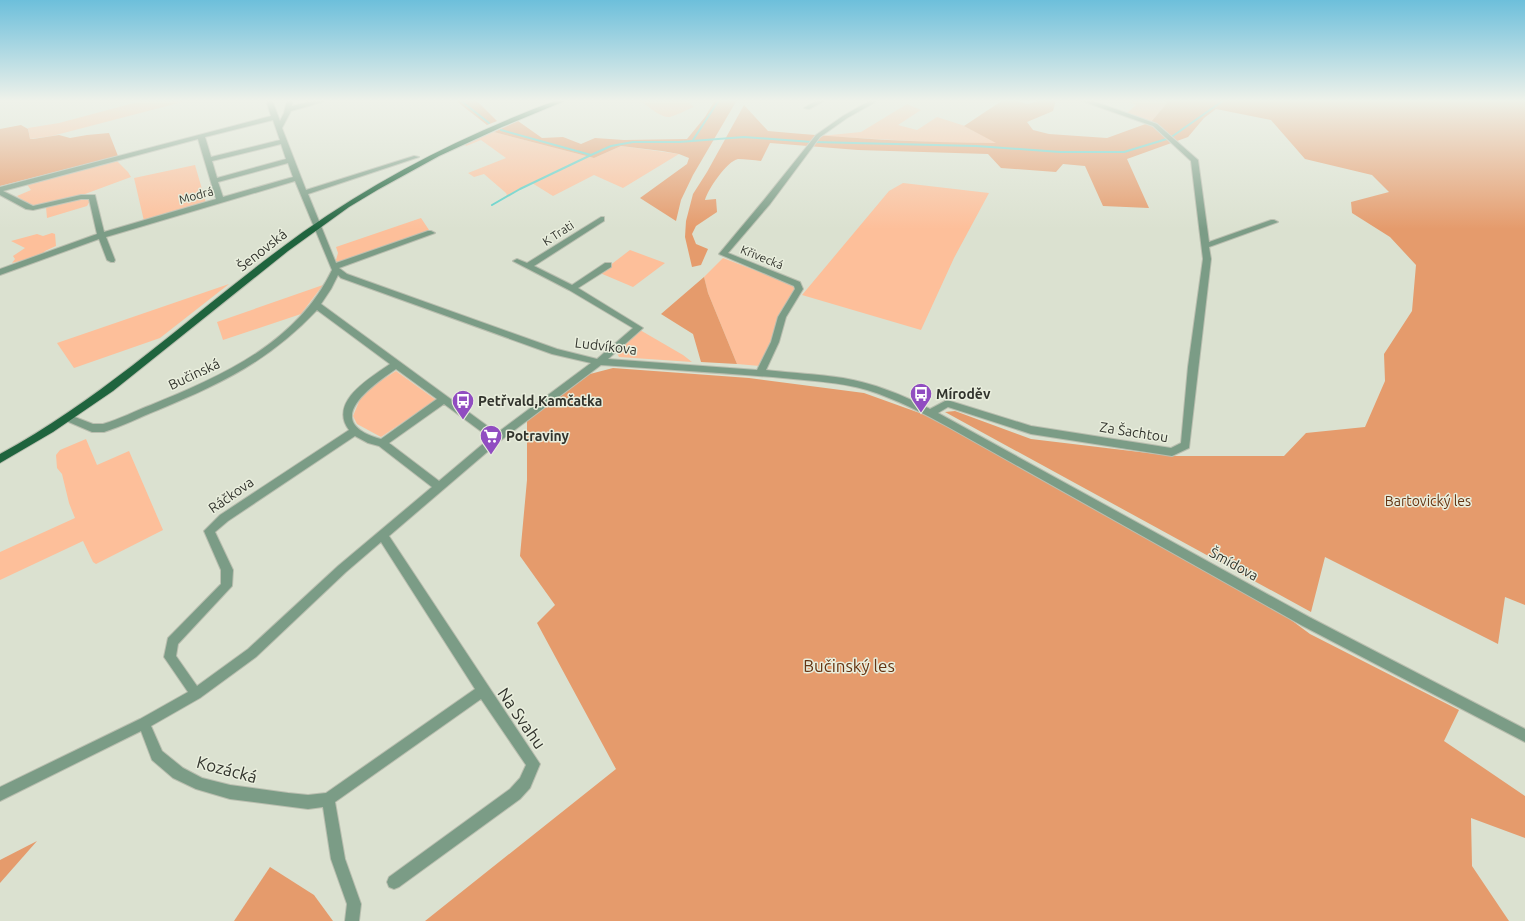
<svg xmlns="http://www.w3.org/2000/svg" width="1525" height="921" viewBox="0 0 1525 921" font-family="Ubuntu,sans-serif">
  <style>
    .green { fill: #fdbf9a }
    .forest { fill: #e59b6c }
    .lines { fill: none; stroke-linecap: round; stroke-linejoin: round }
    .stream { stroke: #55cfc8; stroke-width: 2 }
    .minor-casing { stroke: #b9beaf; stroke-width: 2 }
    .major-casing { stroke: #b9beaf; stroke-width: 2 }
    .minor { fill: #7b9c86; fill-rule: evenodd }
    .major { fill: #1f643e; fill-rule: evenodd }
    .labels { text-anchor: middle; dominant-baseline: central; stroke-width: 3; stroke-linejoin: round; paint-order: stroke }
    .far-street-label { font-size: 12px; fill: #32342d; stroke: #e9eedd }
    .street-label { font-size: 14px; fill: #32342d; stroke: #e9eedd }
    .poi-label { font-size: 14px; font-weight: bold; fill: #32342d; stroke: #e9eedd; text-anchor: start }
    .park-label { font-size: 14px; fill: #653412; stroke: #e9eedd }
    .near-park-label { font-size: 17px; fill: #653412; stroke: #e9eedd }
    .near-street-label { font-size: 17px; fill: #32342d; stroke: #e9eedd }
  </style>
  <rect width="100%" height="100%" fill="#dbe1d0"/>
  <!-- green -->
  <g class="green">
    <polygon points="145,100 190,100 52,136 30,139 28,128 59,123"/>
    <path d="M 639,100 L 686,100 L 694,107 C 686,110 677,115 670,117 C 660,118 647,105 639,100 Z"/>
    <polygon points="1126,100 1163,100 1167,103 1151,122 1127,113 1136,105"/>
    <polygon points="907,104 921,110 898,125 917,130 937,117 965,126 997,143 951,143 820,136 861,132"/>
    <polygon points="494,132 594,158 621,146 679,154 623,188 594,175 553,196 532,183 492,205 507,195 506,193 484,174 474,177 468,173 506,158 481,140 466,146 464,144"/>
    <polygon points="115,159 128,172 131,177 85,194 32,207 17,196 31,190 26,183"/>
    <polygon points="195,165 206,203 144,221 134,178"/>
    <polygon points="903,183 989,193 954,258 921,330 802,295 889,191"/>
    <polygon points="82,197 89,198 90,201 87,206 47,218 46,207"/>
    <polygon points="421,218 431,233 338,265 336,260 338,253 336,247"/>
    <polygon points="52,233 55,234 56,246 45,251 42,255 12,263 15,259 13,256 25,248 11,241 37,234 43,236"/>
    <polygon points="630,250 665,263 633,287 600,273"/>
    <polygon points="723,258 791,284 795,289 760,366 737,364 708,293 704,277"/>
    <polygon points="229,284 160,338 74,368 57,343"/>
    <polygon points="323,285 301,314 223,340 217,322"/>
    <polygon points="640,330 683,355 692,362 619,357 615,349"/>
    <polygon points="396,371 436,400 381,437 357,424 353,416 363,392"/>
    <polygon points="86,439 97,465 129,451 163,530 96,564 93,562 83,541 0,580 0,552 75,518 69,503 62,474 57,468 56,455 60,450"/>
  </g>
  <!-- forest -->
  <g class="forest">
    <polygon points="455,100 476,100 497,121 487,125"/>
    <polygon points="715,100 737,100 693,175 681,200 676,221 640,198 687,164 689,158 679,154 662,151 621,146 594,158 494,132 518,121 542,138 563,137 581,144 595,138 624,140 687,139 705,117"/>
    <path d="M 1003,100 L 1016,100 L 1027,104 L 1042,100 L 1056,100 L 1053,111 L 1027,122 L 1033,130 L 1049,134 L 1107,138 L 1151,122 L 1167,103 L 1163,100 L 1525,100 L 1525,605 L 1505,597 L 1498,644 L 1325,557 L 1311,612 L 945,412 L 955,411 L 1031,439 L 1173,456 L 1284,456 L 1306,433 L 1365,427 L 1385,381 L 1384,354 L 1412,311 L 1416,265 L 1390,237 L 1352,213 L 1351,202 L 1389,192 L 1372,175 L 1305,159 L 1271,120 L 1216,109 L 1204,118 L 1188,137 L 1127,159 L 1149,208 L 1103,206 L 1085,166 L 1063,164 L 1056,172 L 1001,168 L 988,154 L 858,150 L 770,143 L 761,161 C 754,160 745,159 738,159 C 727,161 708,189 705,200 L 716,199 L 717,212 L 696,226 L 692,234 L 696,244 L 708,249 L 701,265 L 692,267 L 685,237 L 686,221 L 693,194 L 707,172 L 744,105 L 768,131 C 844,138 920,143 996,143 L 964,126 Z"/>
    <polygon points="21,125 28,129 30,139 33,139 59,135 70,138 87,135 109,133 118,156 0,186 0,129"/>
    <polygon points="704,277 708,293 737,364 701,362 693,334 661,314"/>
    <polygon points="613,368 749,378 864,393 928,416 1279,611 1310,634 1459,710 1444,741 1525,796 1525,838 1471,818 1472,866 1509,921 425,921 616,769 537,623 555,605 520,556 527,480 527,421 590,374"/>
    <polygon points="37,841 0,883 0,860"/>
    <polygon points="270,867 314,895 333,921 234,921"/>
  </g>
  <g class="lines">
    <!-- stream -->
    <g class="stream">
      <polyline points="460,100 489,123"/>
      <polyline points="501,130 591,155 611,146 633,142 679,142 744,137 812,142"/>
      <polyline points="693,140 719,100"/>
      <polyline points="814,142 976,146 1060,152 1124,152 1170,138 1224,100"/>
      <polyline points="492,205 520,189 591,155"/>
    </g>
    <!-- minor casing -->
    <g class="minor-casing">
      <g id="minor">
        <path d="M 266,100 L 272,100 L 280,121 L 284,113 L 287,100 L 293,100 L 292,106 L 316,100 L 329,100 L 291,111 L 282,128 L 306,190 L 414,156 L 419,157 L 308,194 L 336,263 L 428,231 L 431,231 L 435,233 L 339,268 L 347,274 L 557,349 L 597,359 L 633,328 L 569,290 L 513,261 L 517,259 L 527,263 L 601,217 L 604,217 L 604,221 L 534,266 L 572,285 L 605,263 L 611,263 L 611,267 L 578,288 L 643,328 L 608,359 L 757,370 L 771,342 L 778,317 L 795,289 L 794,286 L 719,254 L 764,200 L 816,135 L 843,116 L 871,100 L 879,100 L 847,118 L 820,137 L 770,204 L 728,253 L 800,282 L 803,289 L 786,317 L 779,342 L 766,370 C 791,373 818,374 843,378 C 873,383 903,395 930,409 L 947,400 L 1031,426 L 1171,448 L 1181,443 L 1188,367 L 1203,259 L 1191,161 L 1153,126 L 1079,100 L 1090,100 L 1157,124 L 1198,160 L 1209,242 L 1271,220 L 1274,220 L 1278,222 L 1209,247 L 1211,259 L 1189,448 L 1172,456 L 1031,434 L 948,407 L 938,413 L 1309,617 L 1525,729 L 1525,742 L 1301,625 L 950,428 C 923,413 896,399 867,390 C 840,382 811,381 783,378 C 722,373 661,369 601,365 L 500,441 L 389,536 L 540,764 L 530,788 L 520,799 L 399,887 L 394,889 L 389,887 L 387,882 L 389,877 L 510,789 L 520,778 L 526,765 L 481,699 L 335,802 L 345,859 L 361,904 L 359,921 L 345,921 L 347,904 L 331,859 L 323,807 L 308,809 L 230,799 L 196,789 L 173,778 L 152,760 L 141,731 L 0,801 L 0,787 L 140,719 L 188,692 L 164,657 L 168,638 L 221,584 L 221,570 L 204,531 L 220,515 L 349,430 C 328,402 370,378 390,364 L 317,310 C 269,361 221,384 158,410 C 140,417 123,426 104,432 L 92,432 L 64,420 L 62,418 L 67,414 L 93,424 L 103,424 C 120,419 135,411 151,405 C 222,376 297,343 332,270 L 295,181 L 106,237 L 115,260 L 114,262 L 111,262 L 107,260 L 99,239 L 0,275 L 0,269 L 97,234 L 89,199 L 81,199 L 33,210 L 26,209 L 0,195 L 0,187 L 271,116 ZM 273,120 L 280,140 L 211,157 L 205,137 ZM 198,139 L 216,199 L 104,232 L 95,195 L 81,195 L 33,206 L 3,191 ZM 281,144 L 286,159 L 217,178 L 212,161 ZM 288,163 L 293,177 L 223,197 L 218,182 ZM 338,275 L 341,278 L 552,354 L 591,363 L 497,433 L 321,304 L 331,289 ZM 396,369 L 437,399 L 381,439 C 320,422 370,387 396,369 ZM 444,404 L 490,438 L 439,481 L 389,443 ZM 355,436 L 368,443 L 379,446 L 432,487 L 338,566 L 248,649 L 197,686 L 176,656 L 178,644 L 232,586 L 233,570 L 215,532 L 228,521 ZM 381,542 L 475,689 L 326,793 L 308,795 L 288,793 L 230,785 L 202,778 L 183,768 L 162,751 L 151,726 L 200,698 L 256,657 L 346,572 Z"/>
        <polygon points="817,100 826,100 809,109 804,108"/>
      </g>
    </g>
    <!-- major casing -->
    <g class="major-casing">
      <path id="major" d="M 557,100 L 567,100 L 502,127 L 439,156 L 379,189 L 349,207 L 288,251 L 113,391 L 53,432 L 0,463 L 0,454 C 112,393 201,305 303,232 C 382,176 467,134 557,100 Z"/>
    </g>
    <!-- minor -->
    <use href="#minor" class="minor"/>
    <!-- major -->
    <use href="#major" class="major"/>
  </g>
  <!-- sky -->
  <linearGradient id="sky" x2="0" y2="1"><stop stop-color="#6dbfdb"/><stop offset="0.44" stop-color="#eff2ea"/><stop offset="1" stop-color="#eff2ea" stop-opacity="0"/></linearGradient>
  <rect width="1525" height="229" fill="url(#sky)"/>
  <!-- icons -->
  <defs>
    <g id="bus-pin" transform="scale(1.15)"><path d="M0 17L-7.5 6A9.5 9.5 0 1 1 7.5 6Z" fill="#914dc1" stroke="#e9eedd"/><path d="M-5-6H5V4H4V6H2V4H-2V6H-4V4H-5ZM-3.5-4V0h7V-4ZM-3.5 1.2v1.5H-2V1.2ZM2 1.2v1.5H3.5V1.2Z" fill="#fff"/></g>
    <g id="supermarket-pin" transform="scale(1.15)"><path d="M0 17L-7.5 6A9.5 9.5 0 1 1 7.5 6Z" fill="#914dc1" stroke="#e9eedd"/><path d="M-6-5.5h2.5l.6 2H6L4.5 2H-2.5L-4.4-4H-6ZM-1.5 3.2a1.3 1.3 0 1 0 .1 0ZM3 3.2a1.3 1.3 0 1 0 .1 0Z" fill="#fff"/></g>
  </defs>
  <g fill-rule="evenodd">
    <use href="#bus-pin" x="921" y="394"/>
    <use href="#bus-pin" x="463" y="401"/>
    <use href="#supermarket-pin" x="491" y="436"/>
  </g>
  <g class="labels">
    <!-- far-street labels -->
    <g class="far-street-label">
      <text transform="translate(196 195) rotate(-15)">Modrá</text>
      <text transform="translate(558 233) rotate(-33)">K Trati</text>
      <text transform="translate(762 257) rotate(22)">Křivecká</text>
    </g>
    <!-- street labels -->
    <g class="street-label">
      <text transform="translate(262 250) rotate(-38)">Šenovská</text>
      <text transform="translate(606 346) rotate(7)">Ludvíkova</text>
      <text transform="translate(194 374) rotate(-25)">Bučinská</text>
      <text transform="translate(1134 432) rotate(9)">Za Šachtou</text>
      <text transform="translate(231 495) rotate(-35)">Ráčkova</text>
      <text transform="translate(1234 564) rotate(29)">Šmídova</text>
    </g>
    <!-- poi labels -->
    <g class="poi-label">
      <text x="936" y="394">Míroděv</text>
      <text x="478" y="401">Petřvald,Kamčatka</text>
      <text x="506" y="436">Potraviny</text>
    </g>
    <!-- park labels -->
    <g class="park-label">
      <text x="1428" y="501">Bartovický les</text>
    </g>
    <!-- near-park labels -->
    <g class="near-park-label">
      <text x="849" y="665">Bučinský les</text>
    </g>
    <!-- near-street labels -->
    <g class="near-street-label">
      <text transform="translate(522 718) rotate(55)">Na Svahu</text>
      <text transform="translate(227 769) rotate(15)">Kozácká</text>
    </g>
  </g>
</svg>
